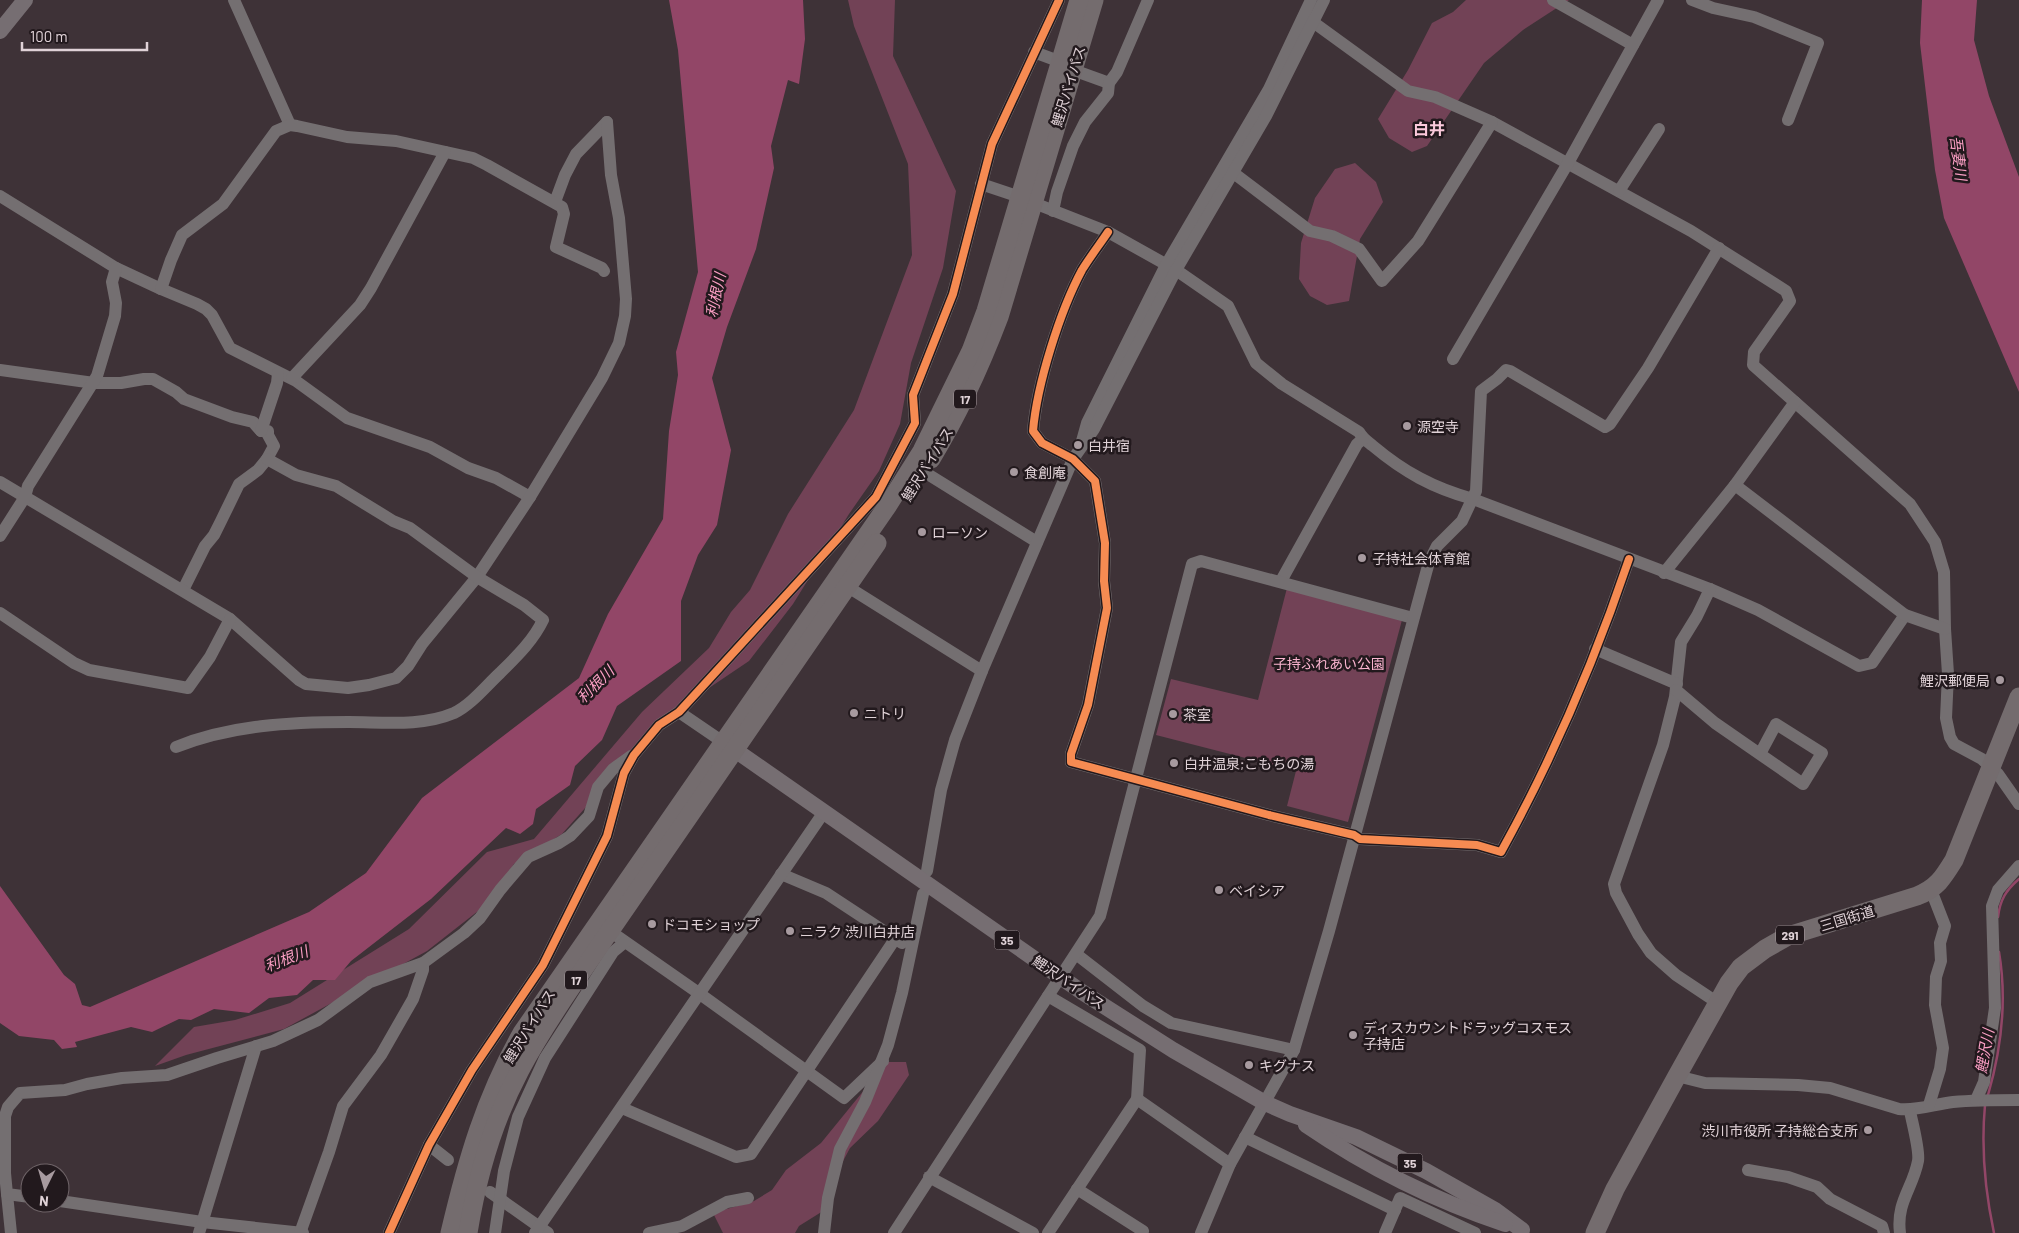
<svg xmlns="http://www.w3.org/2000/svg" width="2019" height="1233" viewBox="0 0 2019 1233" font-family="Barlow,'Noto Sans JP',sans-serif">
  <style>
    .green { fill: #724256 }
    .water { fill: #924667 }
    .lines { fill: none; stroke-linecap: round; stroke-linejoin: round }
    .stream { stroke: #924667; stroke-width: 2.5 }
    .minor { stroke: #746f71; stroke-width: 12 }
    .major { stroke: #766e72; stroke-width: 16 }
    .highway { stroke: #746c6e; stroke-width: 19 }
    .cycleway-casing { stroke: #22191d; stroke-width: 11 }
    .cycleway { stroke: #f68b52; stroke-width: 8 }
    .poi-dot { fill: #a79a9f; stroke: #22191d; stroke-width: 2 }
    .labels { text-anchor: middle; dominant-baseline: central; stroke-width: 5; stroke-linejoin: round; paint-order: stroke }
    .shield { fill: #22191d; stroke: #a79a9f; stroke-width: 1 }
    .shield-label { font-size: 12px; font-weight: bold; fill: #e0d2d7 }
    .street-label { font-size: 14px; fill: #e0d2d7; stroke: #22191d }
    .poi-label { font-size: 14px; fill: #e0d2d7; stroke: #22191d; text-anchor: start }
    .park-label { font-size: 14px; fill: #fab4cf; stroke: #22191d }
    .water-label { font-size: 15px; font-style: italic; fill: #fb9fc4; stroke: #22191d }
    .quarter-label { font-size: 16px; font-weight: bold; fill: #fac9db; stroke: #22191d }
  </style>
  <rect width="100%" height="100%" fill="#3e3237"/>
  <!-- green -->
  <g class="green">
    <polygon points="848,0 895,0 893,56 956,191 943,268 911,363 900,424 879,471 849,514 793,604 749,661 709,688 659,725 562,834 514,864 487,904 427,951 284,1029 186,1055 155,1066 194,1027 235,1020 290,1003 409,929 487,852 534,839 642,712 709,648 731,612 750,590 788,514 854,410 912,255 908,164 854,26"/>
    <polygon points="1466,0 1569,0 1523,30 1484,63 1427,146 1412,152 1389,138 1378,119 1408,70 1432,23 1453,12"/>
    <polygon points="1355,163 1376,182 1383,202 1360,239 1349,301 1327,305 1310,296 1299,279 1301,243 1315,198 1335,169"/>
    <polygon points="1287,588 1402,620 1348,822 1287,806 1296,771 1156,735 1171,679 1258,700"/>
    <polygon points="887,1062 906,1062 909,1075 878,1121 850,1148 825,1195 823,1211 799,1226 795,1233 723,1233 713,1213 754,1201 772,1190 786,1170 821,1143"/>
  </g>
  <!-- water -->
  <g class="water">
    <polygon points="669,0 803,0 805,39 799,84 788,80 771,146 774,168 756,249 727,327 712,378 731,450 717,525 698,555 681,601 681,661 617,706 602,740 575,766 570,785 536,809 533,824 520,834 506,828 431,899 351,961 335,980 313,980 297,995 269,998 249,1013 214,1009 191,1020 179,1019 152,1032 131,1027 75,1042 77,1047 62,1049 54,1040 19,1036 0,1023 0,886 64,975 75,984 82,1005 90,1007 309,912 366,873 422,798 579,678 608,614 663,519 669,431 678,375 676,352 698,272 678,50"/>
    <polygon points="1922,0 1977,0 1974,40 1989,96 2019,177 2019,392 1944,218 1935,170 1920,43"/>
  </g>
  <g class="lines">
    <!-- stream -->
    <g class="stream">
      <path d="M 1998,917 C 2000,900 2006,890 2019,879"/>
      <path d="M 1988,1095 C 2001,1050 2007,999 1999,952"/>
      <path d="M 1985,1105 C 1981,1148 1985,1191 1994,1233"/>
    </g>
    <!-- minor -->
    <g class="minor">
      <polyline points="234,0 290,125"/>
      <polyline points="1553,0 1633,45"/>
      <polyline points="1692,0 1713,8 1754,17 1818,43 1788,120"/>
      <polyline points="1303,18 1313,22 1408,91 1435,97 1492,122 1691,231 1786,291 1790,301 1754,352 1753,365 1910,504 1935,542 1944,572 1945,629 1948,674 1946,718 1950,737 1954,744 1982,759 1998,774 2019,804"/>
      <polyline points="1034,52 1061,62"/>
      <polyline points="1073,70 1109,83"/>
      <polyline points="1227,168 1310,231 1332,236 1359,249 1382,281 1418,241 1492,122"/>
      <polyline points="981,184 1020,197"/>
      <polyline points="1619,191 1659,129"/>
      <polyline points="0,196 116,268 161,289 197,304 206,309 212,315 230,348 296,381 347,418 430,447 468,468 496,478 530,497"/>
      <polyline points="555,202 565,175 576,154 607,122"/>
      <path d="M 1034,203 L 1108,232 L 1176,270 L 1228,306 L 1256,363 L 1282,384 L 1359,432 C 1363,439 1367,441 1373,446 C 1404,472 1433,488 1473,499 L 1710,589 L 1758,610 L 1859,666 L 1872,663 L 1905,615"/>
      <polyline points="1053,211 1057,192 1073,146 1085,122 1108,93 1109,83 1117,72 1148,0"/>
      <path d="M 1108,232 C 1100,244 1090,257 1082,270 C 1060,311 1037,384 1033,431 L 1042,443 L 1073,459 L 1095,481 L 1105,543 L 1104,581 L 1107,608 L 1088,705 L 1071,754 L 1071,762 L 1269,815 L 1354,835 L 1360,839 L 1477,845 L 1501,852 C 1553,758 1595,660 1629,559"/>
      <polyline points="161,289 171,260 182,235 223,204 276,131 290,125 297,126 347,137 396,141 473,158 487,165 562,207 564,214 556,247 602,268 604,271"/>
      <polyline points="1453,359 1568,163 1658,0"/>
      <polyline points="0,370 94,383 121,383 144,379 153,379 176,392 184,399 232,417 253,422 261,431 268,431 268,435 274,446 267,459 258,470 239,484 221,521 214,535 205,546 183,590"/>
      <polyline points="292,378 360,305 371,288 445,152"/>
      <polyline points="261,431 277,383 278,373"/>
      <polyline points="1082,441 1087,423 1166,265 1269,89 1311,0"/>
      <polyline points="913,465 1037,542"/>
      <polyline points="0,482 230,619 299,680 306,684 348,688 369,685 396,678 408,666 422,644 477,577 530,497 602,378 619,343 625,316 626,299 619,218 611,175 607,122"/>
      <polyline points="1735,485 1905,615 1945,629"/>
      <polyline points="0,536 25,497 28,486 97,376 115,316 116,303 112,282 116,268"/>
      <polyline points="1664,573 1735,485 1795,402"/>
      <polyline points="1281,581 1357,444 1363,439"/>
      <polyline points="848,587 982,671"/>
      <polyline points="1710,589 1697,616 1681,642 1675,697 1663,745 1614,884 1616,893 1638,934 1651,953 1676,975 1718,1003"/>
      <polyline points="0,613 74,663 89,670 188,688 210,657 230,619"/>
      <polyline points="1595,649 1677,684"/>
      <polyline points="1676,690 1715,723 1803,784 1822,753 1776,724 1760,754"/>
      <polyline points="679,712 723,742"/>
      <path d="M 176,747 C 230,725 291,722 349,722 C 383,722 421,727 454,713 C 471,705 486,686 500,673 C 516,657 533,641 543,620 L 524,605 L 477,577 L 410,528 L 393,521 L 336,486 L 296,475 L 267,459"/>
      <polyline points="927,871 941,790 955,740 982,671 1073,459 1094,429 1176,270 1266,116 1324,0"/>
      <polyline points="781,874 826,893 902,943"/>
      <polyline points="604,927 700,994 844,1098 883,1061"/>
      <polyline points="1076,954 1143,1006 1171,1023 1294,1050"/>
      <path d="M 1677,1076 L 1705,1083 L 1798,1085 L 1830,1088 L 1899,1109 C 1917,1111 1935,1104 1953,1102 C 1975,1100 1997,1100 2019,1100"/>
      <polyline points="1137,1099 1230,1164"/>
      <polyline points="1976,1100 1984,1082 1995,1008 1992,906 1998,890 2019,866"/>
      <polyline points="1929,1105 1940,1069 1943,1048 1935,1005 1936,977 1941,961 1940,943 1945,926 1931,890"/>
      <polyline points="622,1108 736,1157 751,1154 895,939"/>
      <polyline points="1245,1137 1395,1210"/>
      <polyline points="429,1145 448,1160"/>
      <polyline points="1748,1170 1788,1177 1817,1187 1830,1199 1882,1226 1884,1233"/>
      <polyline points="929,1177 1033,1233"/>
      <polyline points="1077,1189 1143,1231"/>
      <polyline points="490,1192 548,1233"/>
      <polyline points="7,1194 11,1233"/>
      <polyline points="30,1197 7,1194 5,1173 5,1116 8,1107 20,1093 65,1090 87,1084 122,1078 167,1075 217,1058 273,1041 318,1020 370,982 423,963 464,933 480,918 500,890 528,857 559,843 570,836 589,816 598,787 613,769 631,756"/>
      <polyline points="60,1201 202,1222 303,1233"/>
      <polyline points="199,1233 256,1046"/>
      <polyline points="300,1233 329,1152 343,1106 381,1055 413,999 423,970 423,963"/>
      <polyline points="389,1233 429,1145 472,1070 543,965 607,836 624,773 634,755 659,725 679,712 876,497 915,423 913,395 953,294 992,144 1059,0"/>
      <polyline points="495,1233 504,1171 518,1117 545,1058 613,952 625,942"/>
      <polyline points="535,1233 824,812"/>
      <polyline points="649,1233 682,1226 727,1202 748,1198"/>
      <polyline points="824,1233 828,1198 840,1149 865,1102 888,1045 902,993 923,894"/>
      <polyline points="894,1233 1100,916 1192,564 1201,561 1413,618"/>
      <polyline points="1048,1233 1137,1099 1140,1050 1048,996"/>
      <polyline points="1201,1233 1230,1164 1294,1050 1329,931 1429,562 1437,546 1462,521 1476,491 1481,391 1497,379 1506,370 1510,371 1605,427 1610,424 1648,368 1719,248"/>
      <polyline points="1385,1233 1400,1198 1475,1233"/>
      <path d="M 1900,1233 C 1896,1202 1913,1188 1918,1161 C 1920,1151 1912,1122 1910,1111"/>
    </g>
    <!-- major -->
    <g class="major">
      <polyline points="0,31 25,0"/>
      <polyline points="725,743 1082,992 1173,1050 1265,1103 1290,1114 1356,1137 1426,1171 1495,1210 1522,1230"/>
      <path d="M 1306,1125 C 1366,1166 1436,1201 1505,1224"/>
    </g>
    <!-- highway -->
    <g class="highway">
      <path d="M 931,459 C 959,413 980,367 999,317 L 1094,0"/>
      <path d="M 450,1233 C 467,1161 485,1098 522,1033 L 888,505 L 922,451 L 971,351 L 986,311 L 1079,0"/>
      <path d="M 468,1233 C 477,1176 493,1121 520,1070 C 536,1040 555,1011 574,983 L 877,543"/>
      <path d="M 1595,1233 L 1615,1189 L 1677,1076 L 1729,983 L 1741,967 L 1765,949 L 1788,936 L 1917,896 C 1937,888 1943,878 1954,860 L 2019,697"/>
    </g>
    <!-- cycleway casing -->
    <g class="cycleway-casing">
      <g id="cycleway">
        <path d="M 1108,232 C 1100,244 1090,257 1082,270 C 1060,311 1037,384 1033,431 L 1042,443 L 1073,459 L 1095,481 L 1105,543 L 1104,581 L 1107,608 L 1088,705 L 1071,754 L 1071,762 L 1269,815 L 1354,835 L 1360,839 L 1477,845 L 1501,852 C 1553,758 1595,660 1629,559"/>
        <polyline points="389,1233 429,1145 472,1070 543,965 607,836 624,773 634,755 659,725 679,712 876,497 915,423 913,395 953,294 992,144 1059,0"/>
      </g>
    </g>
    <!-- cycleway -->
    <use href="#cycleway" class="cycleway"/>
  </g>
  <!-- markers -->
  <g class="poi-dot">
    <circle cx="1407" cy="426" r="5"/>
    <circle cx="1078" cy="445" r="5"/>
    <circle cx="1014" cy="472" r="5"/>
    <circle cx="922" cy="532" r="5"/>
    <circle cx="1362" cy="558" r="5"/>
    <circle cx="2000" cy="680" r="5"/>
    <circle cx="854" cy="713" r="5"/>
    <circle cx="1173" cy="714" r="5"/>
    <circle cx="1174" cy="763" r="5"/>
    <circle cx="1219" cy="890" r="5"/>
    <circle cx="652" cy="924" r="5"/>
    <circle cx="790" cy="931" r="5"/>
    <circle cx="1353" cy="1035" r="5"/>
    <circle cx="1249" cy="1065" r="5"/>
    <circle cx="1868" cy="1130" r="5"/>
  </g>
  <g class="labels">
    <!-- shield labels -->
    <g class="shield">
      <rect x="954" y="389.5" width="22" height="19" rx="4"/>
      <rect x="1776" y="925.5" width="28" height="19" rx="4"/>
      <rect x="994.5" y="930.5" width="25" height="19" rx="4"/>
      <rect x="565" y="970.5" width="22" height="19" rx="4"/>
      <rect x="1397.5" y="1153.5" width="25" height="19" rx="4"/>
    </g>
    <g class="shield-label">
      <text x="965" y="399">17</text>
      <text x="1790" y="935">291</text>
      <text x="1007" y="940">35</text>
      <text x="576" y="980">17</text>
      <text x="1410" y="1163">35</text>
    </g>
    <!-- street labels -->
    <g class="street-label">
      <text transform="translate(1068 86) rotate(-73)">鯉沢バイパス</text>
      <text transform="translate(927 464) rotate(-58)">鯉沢バイパス</text>
      <text transform="translate(1847 918) rotate(-17)">三国街道</text>
      <text transform="translate(1069 982) rotate(34)">鯉沢バイパス</text>
      <text transform="translate(529 1026) rotate(-58)">鯉沢バイパス</text>
    </g>
    <!-- poi labels -->
    <g class="poi-label">
      <text x="1417" y="426">源空寺</text>
      <text x="1088" y="445">白井宿</text>
      <text x="1024" y="472">食創庵</text>
      <text x="932" y="532">ローソン</text>
      <text x="1372" y="558">子持社会体育館</text>
      <text x="1990" y="680" text-anchor="end">鯉沢郵便局</text>
      <text x="864" y="713">ニトリ</text>
      <text x="1183" y="714">茶室</text>
      <text x="1184" y="763">白井温泉;こもちの湯</text>
      <text x="1229" y="890">ベイシア</text>
      <text x="662" y="924">ドコモショップ</text>
      <text x="800" y="931">ニラク 渋川白井店</text>
      <text x="1363" y="1027">ディスカウントドラッグコスモス<tspan x="1363" dy="16">子持店</tspan></text>
      <text x="1259" y="1065">キグナス</text>
      <text x="1858" y="1130" text-anchor="end">渋川市役所 子持総合支所</text>
    </g>
    <!-- park labels -->
    <g class="park-label">
      <text x="1329" y="663">子持ふれあい公園</text>
    </g>
    <!-- water labels -->
    <g class="water-label">
      <text transform="translate(1959 158) rotate(83)">吾妻川</text>
      <text transform="translate(715 295) rotate(-78)">利根川</text>
      <text transform="translate(595 684) rotate(-45)">利根川</text>
      <text transform="translate(286 958) rotate(-21)">利根川</text>
      <text transform="translate(1984 1051) rotate(-80)">鯉沢川</text>
    </g>
    <!-- quarter labels -->
    <g class="quarter-label">
      <text x="1429" y="128">白井</text>
    </g>
  </g>
  <!-- north arrow -->
  <g transform="translate(45 1188) rotate(185)"><circle r="24" fill="#22191d" stroke="#6e6367"/>
  <path d="M0-4L9 19L0 12L-9 19Z" fill="#a79a9f"/>
  <text y="-8" font-size="14" font-weight="bold" text-anchor="middle" fill="#e0d2d7">N</text>
  </g>
  <!-- scale -->
  <path d="M22 42v8h125v-8" fill="none" stroke="#e0d2d7" stroke-width="2.5"/>
  <text x="30" y="42" font-size="15" fill="#e0d2d7" stroke="#22191d" stroke-width="4" paint-order="stroke">100 m</text>
</svg>
